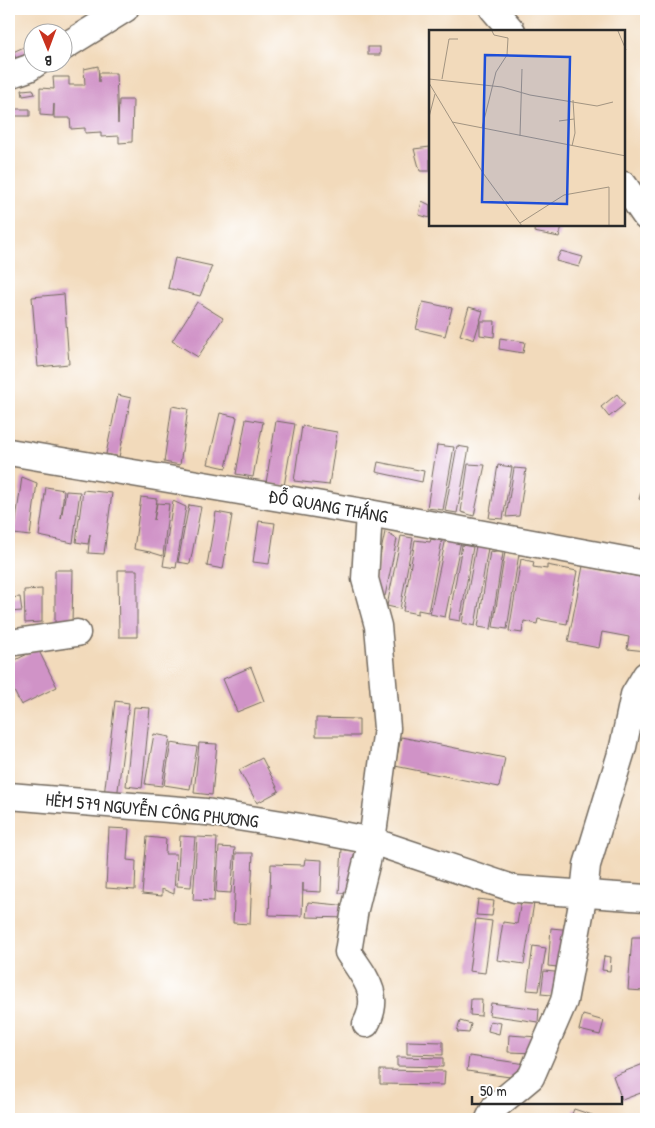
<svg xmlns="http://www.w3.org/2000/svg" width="655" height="1128" viewBox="0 0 655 1128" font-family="'Patrick Hand',sans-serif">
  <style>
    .building { fill: #d093c7 }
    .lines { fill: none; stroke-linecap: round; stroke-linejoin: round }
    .minor-casing { stroke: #71685d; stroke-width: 29 }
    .minor { stroke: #fff; stroke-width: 26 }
    .labels { text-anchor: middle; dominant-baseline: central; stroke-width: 4; stroke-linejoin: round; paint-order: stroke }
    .street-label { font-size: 18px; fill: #2b2b2b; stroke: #fff }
    .inset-road { fill: none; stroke: #a29481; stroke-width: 1 }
    .view { fill: #1d4ed8; fill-opacity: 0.15; stroke: #1d4ed8; stroke-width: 2.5 }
    .inset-edge { fill: none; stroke: #2b2b2b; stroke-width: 2.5 }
  </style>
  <rect width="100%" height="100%" fill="#fff"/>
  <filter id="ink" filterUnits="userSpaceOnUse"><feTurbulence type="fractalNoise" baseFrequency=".02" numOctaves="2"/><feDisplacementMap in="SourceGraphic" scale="10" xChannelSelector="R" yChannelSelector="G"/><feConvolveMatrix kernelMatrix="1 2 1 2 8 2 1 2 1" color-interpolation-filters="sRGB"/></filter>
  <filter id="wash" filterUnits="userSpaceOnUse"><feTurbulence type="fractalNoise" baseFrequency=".0096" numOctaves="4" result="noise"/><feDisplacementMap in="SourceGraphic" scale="20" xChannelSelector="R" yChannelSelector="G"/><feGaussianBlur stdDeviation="1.12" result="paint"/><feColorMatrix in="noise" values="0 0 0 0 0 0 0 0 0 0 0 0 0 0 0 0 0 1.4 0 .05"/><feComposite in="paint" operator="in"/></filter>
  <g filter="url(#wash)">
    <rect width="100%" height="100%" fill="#f2dabb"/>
    <g id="blocks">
      <!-- building -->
      <g class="building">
        <polygon points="24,47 27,54 16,58 13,52"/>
        <rect x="368" y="47" width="12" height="8"/>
        <polygon points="98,66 99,82 99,73 116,73 118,124 119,100 133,100 132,142 119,143 119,136 101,137 101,132 85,133 85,128 71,129 70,118 54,118 54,104 53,116 40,115 40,88 54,89 53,77 69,77 69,85 85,85 84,69"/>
        <polygon points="33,89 35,94 23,96 22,90"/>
        <polygon points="13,109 30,109 30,116 14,116"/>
        <polygon points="430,147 430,171 420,171 414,149"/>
        <polygon points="422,201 430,205 430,218 419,215"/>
        <polygon points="535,225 562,226 559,237 534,232"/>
        <polygon points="561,251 583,257 579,267 556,261"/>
        <polygon points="175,258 212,266 200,296 168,288"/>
        <polygon points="64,294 69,364 38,367 32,297"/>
        <polygon points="197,302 223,318 198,357 172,341"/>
        <polygon points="423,302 452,308 445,336 416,329"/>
        <polygon points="469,307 483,311 480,321 495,321 494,337 480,335 480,321 474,340 460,335"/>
        <polygon points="500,338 525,342 523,353 499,349"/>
        <polygon points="617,394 625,404 609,417 601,407"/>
        <polygon points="118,395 131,398 119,457 106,454"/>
        <polygon points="172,406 188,409 180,465 164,462"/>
        <polygon points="220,413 237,417 226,468 208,464"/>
        <polygon points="246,419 263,422 253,477 236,474"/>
        <polygon points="276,421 295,424 284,486 266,483"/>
        <polygon points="302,426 337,432 329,485 294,481"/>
        <polygon points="437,445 454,447 443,510 427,508"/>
        <polygon points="457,446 469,448 457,513 445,511"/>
        <polygon points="378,462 424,471 422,482 376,472"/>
        <polygon points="468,464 485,465 474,516 461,512"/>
        <polygon points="498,465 512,467 503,519 489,518"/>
        <polygon points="514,468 526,469 519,516 506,517"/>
        <polygon points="22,477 37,483 30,536 14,534"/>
        <polygon points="645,479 646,479 646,502 639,499"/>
        <polygon points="46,487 64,490 61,519 66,491 80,492 73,543 39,536"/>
        <polygon points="83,490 112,493 104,554 88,553 90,534 88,544 76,542"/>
        <polygon points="141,497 157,499 154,520 157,503 169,504 163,556 150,552 134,549"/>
        <polygon points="173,501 186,507 176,568 163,566"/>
        <polygon points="189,505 201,507 190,564 178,562"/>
        <polygon points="216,512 232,515 223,569 207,566"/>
        <polygon points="259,521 275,523 269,564 253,562"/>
        <polygon points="385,532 397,539 385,596 372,594"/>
        <polygon points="401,536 413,538 400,609 387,606"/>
        <polygon points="446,538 461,541 445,617 430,614"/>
        <polygon points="431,539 442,541 428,612 418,610 418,614 403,611 415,540 430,542"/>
        <polygon points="462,545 473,547 460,621 449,619"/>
        <polygon points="476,546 488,548 475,626 462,623"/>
        <polygon points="490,551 503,553 491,629 478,627"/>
        <polygon points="505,552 519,554 507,629 493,627"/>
        <polygon points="521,559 534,562 533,567 547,569 547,565 577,571 567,624 538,619 537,624 524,621 522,633 509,631"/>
        <polygon points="583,566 641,577 641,574 646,576 646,651 627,649 629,637 602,632 599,648 568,642"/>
        <polygon points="55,570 73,570 72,625 55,625"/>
        <polygon points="118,570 137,570 137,637 119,637"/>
        <polygon points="42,589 42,622 25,623 24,590"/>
        <polygon points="20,597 22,611 9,612 9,598"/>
        <polygon points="38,649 57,687 21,705 9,681 9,663"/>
        <polygon points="251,667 264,701 237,712 223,679"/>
        <polygon points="115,701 129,703 117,798 104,796"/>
        <polygon points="134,707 150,708 142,788 126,786"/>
        <polygon points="316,718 359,719 359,736 316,736"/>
        <polygon points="154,734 170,737 162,786 145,784"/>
        <polygon points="401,737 505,758 499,787 395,766"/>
        <polygon points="171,743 197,747 190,789 164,785"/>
        <polygon points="199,743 217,744 212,795 194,793"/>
        <polygon points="262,758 279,791 257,803 239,770"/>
        <polygon points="109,828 129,829 127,860 136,861 135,890 106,888"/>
        <polygon points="180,836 195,837 191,887 177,886"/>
        <polygon points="147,837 166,839 165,854 176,854 174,894 162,889 162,896 142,894"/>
        <polygon points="197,837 217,838 214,901 193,900"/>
        <polygon points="219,847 235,848 231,893 216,892"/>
        <polygon points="342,849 358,850 354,894 339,893"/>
        <polygon points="236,853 253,853 250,924 233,923"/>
        <polygon points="305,859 322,860 321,892 303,891 303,883 302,916 269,915 271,864 304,865"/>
        <polygon points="478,899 494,901 492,916 476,915"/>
        <polygon points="521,901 534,903 524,964 497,960 503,922 517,924"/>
        <polygon points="308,902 350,906 350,918 306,917"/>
        <polygon points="476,919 492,921 485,973 469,971"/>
        <polygon points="551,928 572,930 567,968 548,966"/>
        <polygon points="632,937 646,937 645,991 628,990"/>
        <polygon points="533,946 546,948 539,991 527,990"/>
        <polygon points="604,956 611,957 610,971 602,970"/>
        <polygon points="544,971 565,973 562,996 541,994"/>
        <polygon points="471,999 482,999 481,1016 470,1015"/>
        <polygon points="491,1003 539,1009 538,1022 489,1015"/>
        <polygon points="583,1015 604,1021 600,1035 579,1030"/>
        <polygon points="460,1021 471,1024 469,1033 457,1032"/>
        <polygon points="490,1021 501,1023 499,1034 488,1031"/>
        <polygon points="509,1035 538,1037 537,1053 508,1052"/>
        <polygon points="407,1041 443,1042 443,1055 407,1054"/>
        <polygon points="469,1056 526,1064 524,1079 467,1071"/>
        <polygon points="397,1057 443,1058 443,1067 397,1066"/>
        <polygon points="646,1063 646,1091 622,1100 613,1076"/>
        <polygon points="380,1070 445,1071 444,1085 380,1084"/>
        <polygon points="574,1109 604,1119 570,1119"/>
      </g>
    </g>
  </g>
  <g filter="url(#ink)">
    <use href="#blocks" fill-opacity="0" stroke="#71685d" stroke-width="1"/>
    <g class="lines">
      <!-- minor casing -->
      <g class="minor-casing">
        <g id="minor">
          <polyline points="493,9 512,31"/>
          <polyline points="62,48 125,9"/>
          <polyline points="9,75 29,68 38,62"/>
          <polyline points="624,185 646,217"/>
          <polyline points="9,452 369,513 646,564"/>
          <polyline points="9,643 77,633"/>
          <polyline points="9,796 206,812 301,827 372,841 515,889 646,898"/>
          <path d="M 366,1024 C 382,994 364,977 348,952 L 355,909 L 372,841 L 387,728 L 378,626 L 365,579 L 369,513"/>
          <polyline points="489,1119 495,1107 531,1077 564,1001 584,893 587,865 623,747 634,695 646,675"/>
        </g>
      </g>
      <!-- minor -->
      <use href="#minor" class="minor"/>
    </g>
  </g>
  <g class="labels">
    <!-- street labels -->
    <g class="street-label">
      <text transform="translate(328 506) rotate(10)">ĐỖ QUANG THẮNG</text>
      <text transform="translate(152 810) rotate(6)">HẺM 579 NGUYỄN CÔNG PHƯƠNG</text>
    </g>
  </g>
  <!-- overview -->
  <g transform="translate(429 30)">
    <rect width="196" height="196" fill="#f2dabb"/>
    <path class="inset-road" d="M 189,1 L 197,20M 0,49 L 73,57 L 101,65 L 168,76 L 184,72M 13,49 L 20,9 L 29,9M 0,53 L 54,143 L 93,196M 0,87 L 6,64M 130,91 L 145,89M 23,92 L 197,126M 53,98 L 67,42 L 78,25 L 79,8 L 65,5 L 63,1M 91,106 L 93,39M 143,116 L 146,103 L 144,70M 91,193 L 135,165 L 180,157 L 180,196"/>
    <path class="view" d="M 56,25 L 141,27 L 138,174 L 53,172 Z"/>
    <rect width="196" height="196" class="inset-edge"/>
  </g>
  <!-- margin -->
  <rect width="655" height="1128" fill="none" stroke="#fff" stroke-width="30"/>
  <!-- north arrow -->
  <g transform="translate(48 48) rotate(179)"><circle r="24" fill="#ffffff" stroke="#aaaaaa"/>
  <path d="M0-4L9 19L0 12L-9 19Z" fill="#c8321e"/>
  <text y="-8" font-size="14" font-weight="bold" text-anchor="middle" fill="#2b2b2b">B</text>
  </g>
  <!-- scale -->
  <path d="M472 1096v8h150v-8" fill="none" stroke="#2b2b2b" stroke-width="2.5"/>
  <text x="480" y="1096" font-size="15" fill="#2b2b2b" stroke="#ffffff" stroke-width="4" paint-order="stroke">50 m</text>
</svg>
